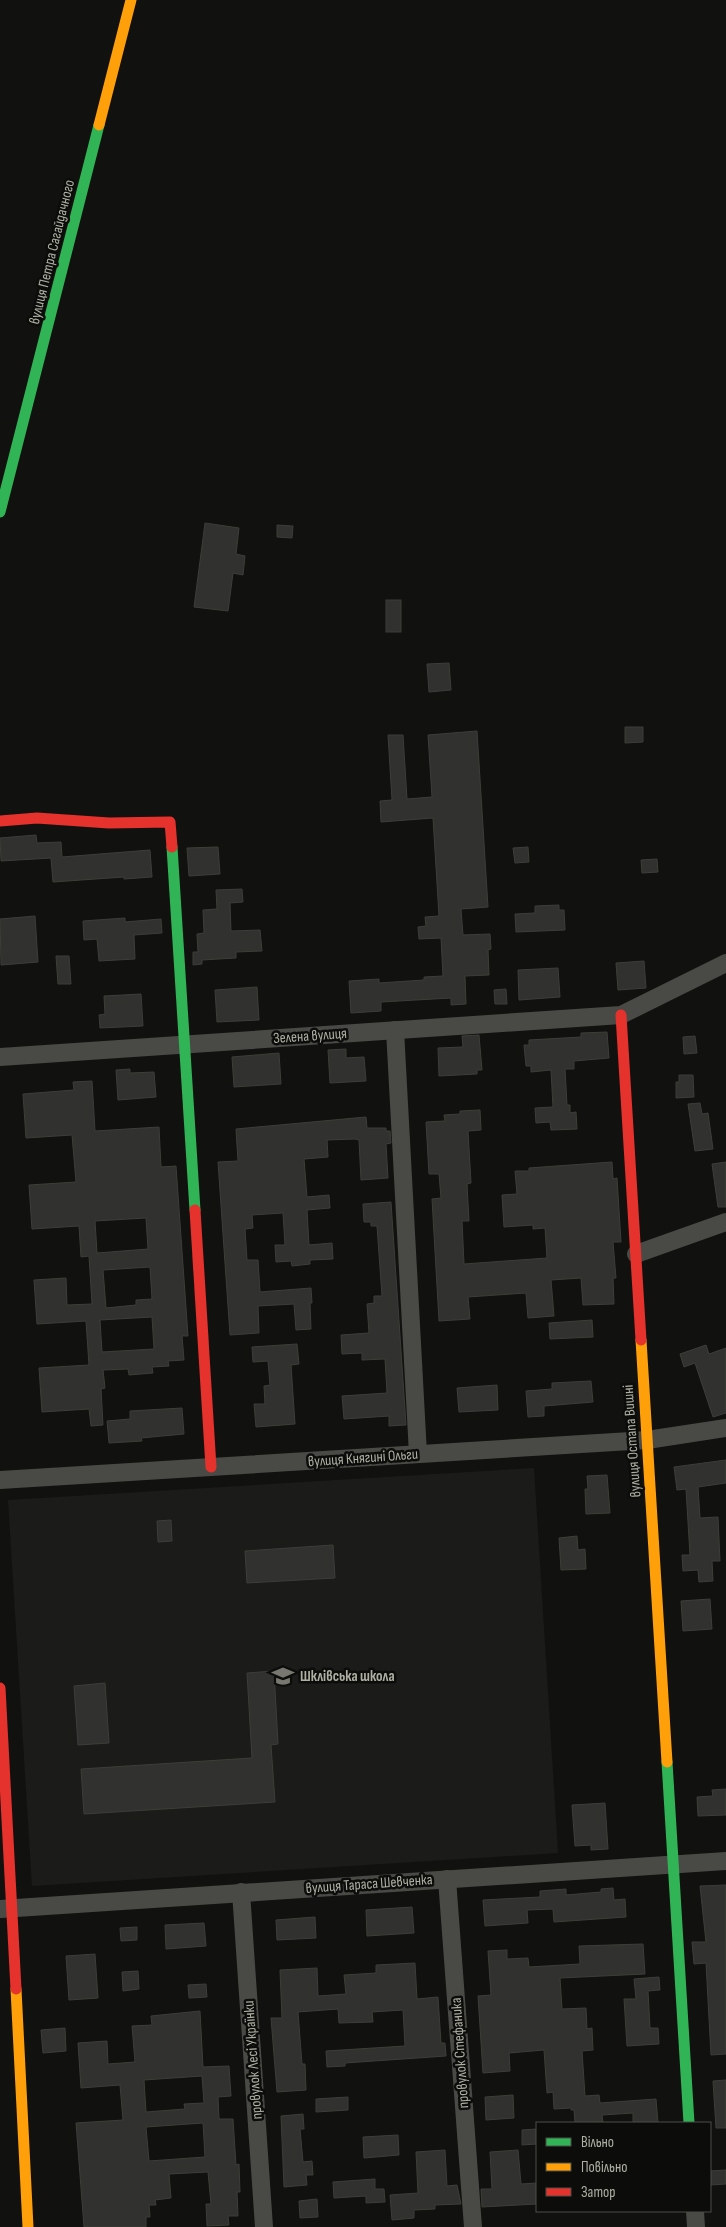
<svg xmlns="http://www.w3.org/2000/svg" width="726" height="2227" viewBox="0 0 726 2227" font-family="'Sofia Sans Condensed',sans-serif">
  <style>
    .built { fill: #1b1c1a }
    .building { fill: #31322f; stroke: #3d3d39; fill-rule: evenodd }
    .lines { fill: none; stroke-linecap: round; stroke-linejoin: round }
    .street { stroke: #494945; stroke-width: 18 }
    .fast { stroke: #30b455; stroke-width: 11 }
    .slow { stroke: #ff9f0a; stroke-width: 11 }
    .jam { stroke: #e5322d; stroke-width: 11 }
    .labels { text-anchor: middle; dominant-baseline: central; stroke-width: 5; stroke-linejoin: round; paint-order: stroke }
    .street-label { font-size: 15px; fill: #afb0a3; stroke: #0c0c0b }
    .poi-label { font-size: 15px; font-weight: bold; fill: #afb0a3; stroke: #0c0c0b; text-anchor: start }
  </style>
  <rect width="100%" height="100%" fill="#111110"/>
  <!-- built -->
  <polygon class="built" points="534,1468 558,1853 32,1886 8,1500"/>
  <!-- building -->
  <g class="building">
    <polygon points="205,523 239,528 236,554 245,556 243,575 233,573 228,611 194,607"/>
    <polygon points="277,525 293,526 292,538 277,537"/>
    <rect x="386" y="600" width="15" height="32"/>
    <polygon points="449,663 451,690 429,692 427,664"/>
    <polygon points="625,727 643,727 643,742 625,743"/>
    <polygon points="477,731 488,907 461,909 463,935 490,934 491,949 488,950 489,975 465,976 466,1004 451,1005 451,998 381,1002 381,1011 351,1013 349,981 379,979 379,983 424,980 424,977 443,976 441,938 419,939 418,927 426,926 425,917 439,916 433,818 381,822 380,801 392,800 388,735 403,735 407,799 432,797 428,735"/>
    <polygon points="36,835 37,843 61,842 62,857 150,850 152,877 124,879 124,877 53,882 51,858 1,861 0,838"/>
    <polygon points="218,847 220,874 189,876 187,848"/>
    <polygon points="528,847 529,862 515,863 513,848"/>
    <polygon points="657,859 658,872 642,873 641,860"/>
    <polygon points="242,889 243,902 230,903 231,931 260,930 262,951 236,952 236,958 202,960 202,964 193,965 193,952 198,952 197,934 204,933 203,910 217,909 216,890"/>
    <polygon points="559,905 559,910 564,910 565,930 516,932 515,914 535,913 535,906"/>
    <polygon points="35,916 38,962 1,965 0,919"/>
    <polygon points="125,918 125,922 161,919 162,933 134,935 135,959 99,961 97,939 84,940 83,921"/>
    <polygon points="56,956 69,956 71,984 58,984"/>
    <polygon points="644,961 646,988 618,990 616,963"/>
    <polygon points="558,968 560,997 519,1000 518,970"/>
    <polygon points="257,987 259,1020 217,1022 215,990"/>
    <polygon points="506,989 507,1004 495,1004 494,990"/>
    <polygon points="141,994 143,1026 100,1028 99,1015 105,1014 104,996"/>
    <polygon points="607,1032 609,1058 574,1061 574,1069 565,1069 567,1105 570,1105 570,1113 576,1112 577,1129 551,1130 550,1122 536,1123 535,1108 553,1107 551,1070 531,1072 531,1066 526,1066 524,1045 529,1045 529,1040 581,1037 581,1033"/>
    <polygon points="479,1035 482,1070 477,1070 477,1074 439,1076 438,1048 463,1047 462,1036"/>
    <polygon points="695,1036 697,1053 684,1054 683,1037"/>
    <polygon points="346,1049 346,1058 364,1057 366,1081 330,1083 328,1050"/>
    <polygon points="279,1053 281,1084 234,1087 232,1057"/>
    <polygon points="130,1069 130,1073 154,1072 156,1097 118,1100 116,1070"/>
    <polygon points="679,1075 693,1075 694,1097 676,1098 676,1082 679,1082"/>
    <path d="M 92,1081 L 95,1131 L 159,1127 L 161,1167 L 176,1166 L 188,1336 L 182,1336 L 184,1360 L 168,1361 L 169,1366 L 152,1367 L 153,1373 L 129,1375 L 128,1369 L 103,1370 L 105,1388 L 101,1389 L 103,1425 L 91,1426 L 89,1409 L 42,1412 L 39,1368 L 89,1365 L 86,1321 L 37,1324 L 34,1280 L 66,1278 L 67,1305 L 92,1304 L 89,1256 L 81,1257 L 79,1226 L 32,1229 L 29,1185 L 76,1182 L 72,1135 L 26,1138 L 23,1094 L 74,1090 L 73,1082 ZM 146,1218 L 148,1249 L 97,1253 L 95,1221 ZM 150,1267 L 152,1299 L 136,1300 L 136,1305 L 106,1308 L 103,1270 ZM 152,1317 L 154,1349 L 102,1352 L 100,1320 Z"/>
    <polygon points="700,1103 702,1114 708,1113 713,1149 695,1151 688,1104"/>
    <polygon points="480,1110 481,1130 468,1131 471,1183 467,1184 469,1221 462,1221 464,1264 547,1258 545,1228 533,1229 533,1225 504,1227 502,1195 517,1194 515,1171 529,1171 529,1168 612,1162 613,1179 617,1178 621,1242 613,1242 616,1278 613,1278 614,1304 583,1305 581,1278 551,1280 554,1316 528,1318 526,1293 468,1297 470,1319 439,1321 432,1199 441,1198 439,1174 429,1174 426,1122 445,1121 444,1115 460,1114 460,1111"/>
    <polygon points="366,1117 367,1128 386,1128 386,1131 390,1131 391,1143 386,1144 388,1178 361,1180 359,1140 355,1139 327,1140 328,1157 304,1159 307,1197 329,1195 330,1208 307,1210 309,1245 332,1243 333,1259 310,1260 310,1264 292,1266 291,1261 276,1262 275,1245 285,1245 283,1213 252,1215 253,1228 245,1229 247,1260 258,1260 260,1292 311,1288 312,1303 310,1303 311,1329 296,1330 294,1304 258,1306 259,1333 230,1335 218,1162 238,1161 236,1129"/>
    <polygon points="726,1162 726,1207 718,1207 712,1164"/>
    <polygon points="391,1202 406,1425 389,1426 389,1416 344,1419 342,1396 387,1393 385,1359 362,1360 362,1353 342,1354 341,1335 369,1333 367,1304 374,1303 374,1296 382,1296 377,1226 371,1226 371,1222 364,1222 363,1204"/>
    <polygon points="592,1320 593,1337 550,1339 549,1323"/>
    <polygon points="297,1344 299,1364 291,1365 295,1424 256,1427 254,1404 265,1404 264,1386 270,1385 268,1361 253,1362 252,1347"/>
    <polygon points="706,1345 709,1354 726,1348 726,1413 713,1417 695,1363 684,1367 680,1354"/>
    <polygon points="591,1381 593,1402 544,1406 544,1416 528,1417 526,1391 552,1389 552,1383"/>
    <polygon points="497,1385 498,1410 459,1412 457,1388"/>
    <polygon points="182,1408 184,1434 141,1438 142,1441 109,1443 107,1421 130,1419 130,1411"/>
    <polygon points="726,1460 726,1483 698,1487 700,1518 718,1517 720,1561 712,1561 713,1581 699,1582 698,1570 683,1571 682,1555 690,1555 686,1489 677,1490 674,1467"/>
    <polygon points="607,1475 610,1513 586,1514 585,1489 588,1489 587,1476"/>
    <polygon points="171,1520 172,1541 158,1542 157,1521"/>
    <polygon points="577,1536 578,1550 585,1549 586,1569 561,1570 559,1538"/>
    <polygon points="333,1545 335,1578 247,1583 245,1551"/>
    <polygon points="710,1599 712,1629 683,1631 681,1601"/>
    <polygon points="274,1671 278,1744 271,1745 275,1802 84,1814 81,1769 252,1758 247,1673"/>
    <polygon points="105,1683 109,1743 78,1745 74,1686"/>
    <polygon points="726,1789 726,1815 698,1816 697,1797 713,1796 712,1790"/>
    <polygon points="605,1803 608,1849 591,1850 591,1845 575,1846 572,1805"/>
    <polygon points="726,1885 726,2054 711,2055 706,1963 694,1964 692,1942 706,1942 700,1886"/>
    <polygon points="613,1888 614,1900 625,1899 626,1917 554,1922 553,1909 527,1910 528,1923 485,1926 483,1900 540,1897 540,1891 566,1889 566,1895 601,1892 601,1889"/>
    <polygon points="412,1907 414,1933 367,1936 366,1910"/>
    <polygon points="315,1917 316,1938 277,1940 276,1920"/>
    <polygon points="204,1923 206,1946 166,1949 165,1925"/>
    <polygon points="137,1927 137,1940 121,1941 120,1928"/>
    <polygon points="643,1944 645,1974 560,1978 562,2009 586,2008 587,2029 592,2028 593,2050 582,2051 585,2096 599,2095 600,2103 656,2099 658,2123 633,2123 633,2113 602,2115 603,2123 575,2123 574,2110 571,2110 571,2108 554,2109 553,2092 547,2093 544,2050 509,2053 510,2071 483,2073 478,1996 491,1995 488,1951 507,1950 507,1959 528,1958 529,1967 580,1964 579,1946"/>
    <polygon points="95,1954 98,1998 69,2000 66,1956"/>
    <polygon points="415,1963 417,1999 438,1997 441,2043 445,2043 446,2056 345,2063 345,2066 327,2067 326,2051 405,2046 403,2010 372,2012 373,2022 339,2023 338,2009 298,2012 302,2064 305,2064 306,2090 277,2092 271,2018 282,2018 280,1970 317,1968 318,1996 346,1994 344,1975 376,1973 376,1965"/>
    <polygon points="138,1971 139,1989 123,1991 122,1972"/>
    <polygon points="659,1977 660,1990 648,1991 650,2028 658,2028 659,2044 627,2046 624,1999 636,1999 634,1979"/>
    <polygon points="206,1984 207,1997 189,1998 188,1985"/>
    <path d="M 200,2011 L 203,2067 L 229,2066 L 231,2096 L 218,2097 L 219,2119 L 233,2119 L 236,2165 L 239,2164 L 240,2192 L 237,2192 L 238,2216 L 228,2216 L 229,2225 L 207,2226 L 206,2204 L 211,2204 L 208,2172 L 169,2174 L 171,2198 L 155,2200 L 156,2205 L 149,2205 L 150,2217 L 146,2217 L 146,2227 L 84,2227 L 76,2123 L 123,2120 L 120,2085 L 81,2088 L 78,2043 L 107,2041 L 108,2064 L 135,2062 L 132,2026 L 152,2025 L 151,2016 ZM 202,2076 L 204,2103 L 184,2104 L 185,2109 L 146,2112 L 144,2080 ZM 203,2123 L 205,2157 L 149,2161 L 146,2127 Z"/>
    <polygon points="65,2028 66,2051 43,2053 41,2030"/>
    <polygon points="726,2080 726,2128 716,2128 713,2081"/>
    <polygon points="513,2095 514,2118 486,2120 485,2097"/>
    <polygon points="348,2097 348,2110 316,2112 316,2099"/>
    <polygon points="303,2114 304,2129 300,2129 303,2162 312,2161 313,2175 306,2175 307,2185 284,2187 281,2116"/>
    <polygon points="537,2129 537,2144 522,2145 522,2130"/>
    <polygon points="398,2135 399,2155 364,2158 363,2137"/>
    <polygon points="445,2150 447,2186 457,2185 461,2204 435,2205 435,2209 414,2210 414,2218 392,2220 390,2195 418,2193 416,2152"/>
    <polygon points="518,2150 521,2184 537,2183 537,2204 482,2207 481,2189 492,2189 490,2152"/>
    <polygon points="726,2170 726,2184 710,2185 710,2171"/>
    <polygon points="375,2179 375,2189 384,2189 385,2202 366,2203 366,2196 334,2198 333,2182"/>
    <polygon points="317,2199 318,2217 300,2218 299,2201"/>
  </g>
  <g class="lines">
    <!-- street -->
    <g class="street">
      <polyline points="395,1030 418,1454"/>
      <polyline points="0,1057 621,1015 726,963"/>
      <polyline points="636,1254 726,1222"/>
      <polyline points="0,1480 647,1440 726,1428"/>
      <polyline points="447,1879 473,2227"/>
      <polyline points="241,1892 264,2227"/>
      <polyline points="1,1909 726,1861"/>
      <polyline points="695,2211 696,2227"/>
    </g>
    <!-- fast -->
    <g class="fast">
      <polyline points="0,512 99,125"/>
      <polyline points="172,847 195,1210"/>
      <polyline points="667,1762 689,2123"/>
    </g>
    <!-- slow -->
    <g class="slow">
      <polyline points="99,125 131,0"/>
      <polyline points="641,1340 667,1762"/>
      <polyline points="16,1989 28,2227"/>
    </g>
    <!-- jam -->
    <g class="jam">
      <polyline points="0,821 37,818 109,823 170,822 172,847"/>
      <polyline points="621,1015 641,1340"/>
      <polyline points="195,1210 211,1467"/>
      <polyline points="0,1688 16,1989"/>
    </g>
  </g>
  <!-- icons -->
  <defs>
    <g id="school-bare" transform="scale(1.725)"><path d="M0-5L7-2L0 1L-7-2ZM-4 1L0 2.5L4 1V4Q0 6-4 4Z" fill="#787870" stroke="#0c0c0b" stroke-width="2.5" paint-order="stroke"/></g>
  </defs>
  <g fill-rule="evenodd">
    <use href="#school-bare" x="283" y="1676"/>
  </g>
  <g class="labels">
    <!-- street labels -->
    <g class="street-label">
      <text transform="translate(52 252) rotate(-76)">вулиця Петра Сагайдачного</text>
      <text transform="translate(310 1036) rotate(-4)">Зелена вулиця</text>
      <text transform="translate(632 1441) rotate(-94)">вулиця Остапа Вишні</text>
      <text transform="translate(363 1458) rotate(-4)">вулиця Княгині Ольги</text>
      <text transform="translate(369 1884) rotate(-4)">вулиця Тараса Шевченка</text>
      <text transform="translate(460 2053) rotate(-94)">провулок Стефаника</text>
      <text transform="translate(253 2060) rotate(-94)">провулок Лесі Українки</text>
    </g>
    <!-- poi labels -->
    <g class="poi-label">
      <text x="300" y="1676">Шклівська школа</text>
    </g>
  </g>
  <!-- legend -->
  <rect x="536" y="2122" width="175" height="90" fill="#0c0c0b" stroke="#4d4e48"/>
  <rect x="546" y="2138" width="25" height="8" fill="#30b455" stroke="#4d4e48"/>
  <text x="581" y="2147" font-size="15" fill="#afb0a3">Вільно</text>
  <rect x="546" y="2163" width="25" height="8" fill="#ff9f0a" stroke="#4d4e48"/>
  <text x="581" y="2172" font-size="15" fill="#afb0a3">Повільно</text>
  <rect x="546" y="2188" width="25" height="8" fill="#e5322d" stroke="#4d4e48"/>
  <text x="581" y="2197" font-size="15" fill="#afb0a3">Затор</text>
</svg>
